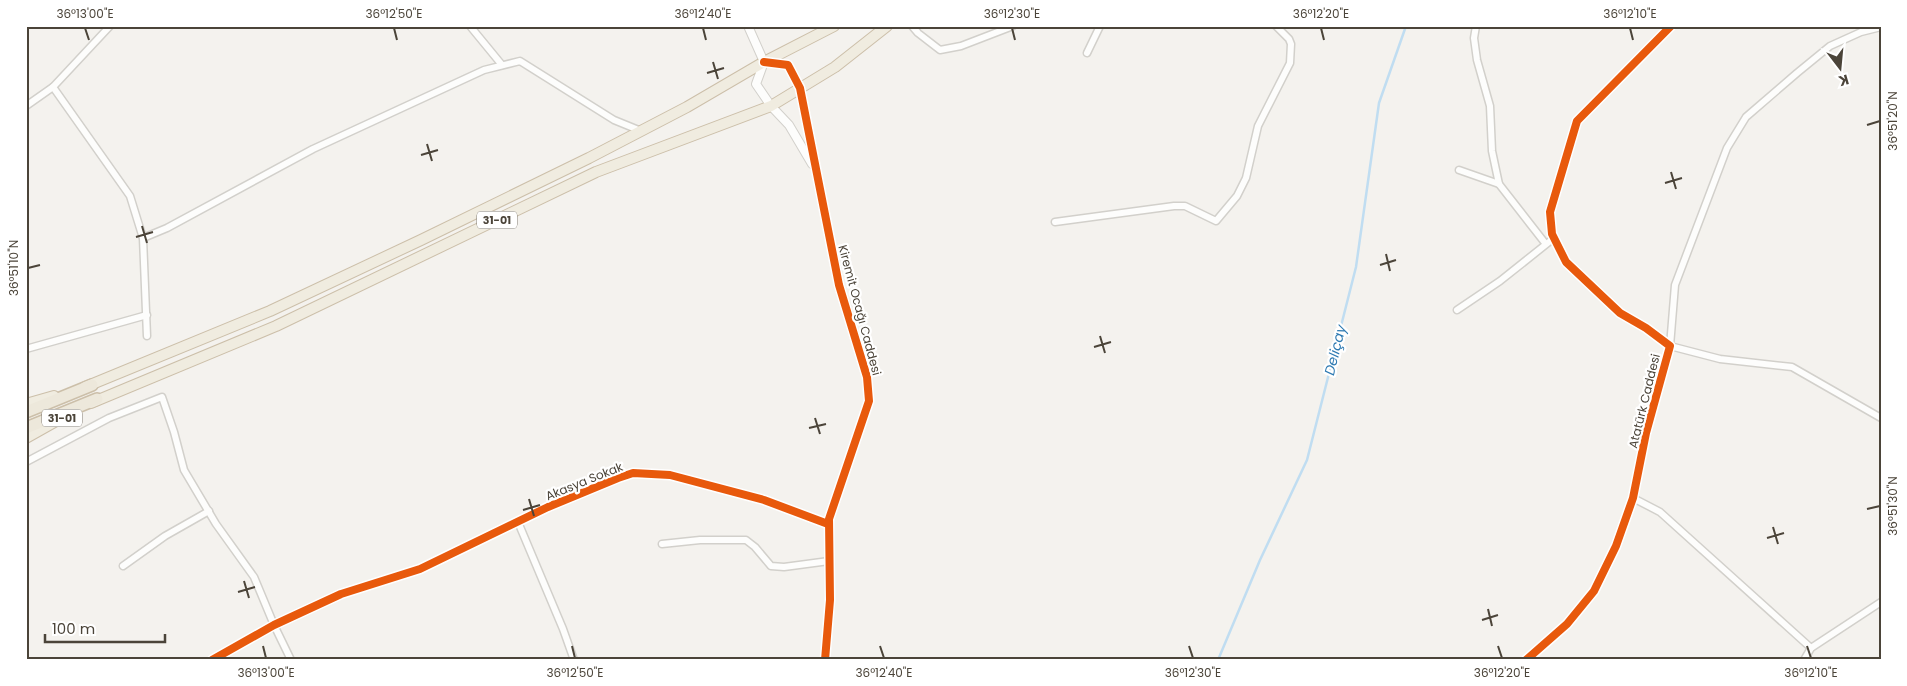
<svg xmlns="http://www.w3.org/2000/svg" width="1907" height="686" viewBox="0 0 1907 686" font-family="Poppins,sans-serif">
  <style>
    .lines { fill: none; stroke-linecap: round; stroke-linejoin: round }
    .stream { stroke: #c0ddf1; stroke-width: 2.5 }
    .minor-casing { stroke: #d2d0cb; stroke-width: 9 }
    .tertiary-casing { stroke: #d2d0cb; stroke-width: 10 }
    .trunk-casing { stroke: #ccbfa9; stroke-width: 12 }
    .motorway-casing { stroke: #ccbfa9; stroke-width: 14 }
    .minor { stroke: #fdfdfc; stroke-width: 6 }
    .tertiary { stroke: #fdfdfc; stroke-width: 8 }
    .trunk { stroke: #f0ece0; stroke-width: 10 }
    .motorway { stroke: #ede8db; stroke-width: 11 }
    .cycleway-casing { stroke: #fff; stroke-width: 11 }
    .cycleway { stroke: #e8590c; stroke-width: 8 }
    .ticks { fill: none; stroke: #4b4439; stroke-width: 2 }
    .labels { text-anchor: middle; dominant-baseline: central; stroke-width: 4.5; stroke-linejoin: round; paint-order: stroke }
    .shield { fill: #fff; stroke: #817c74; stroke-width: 1 }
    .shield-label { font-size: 11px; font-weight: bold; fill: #4b4439 }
    .street-label { font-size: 12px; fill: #4b4439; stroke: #fff }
    .water-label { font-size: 14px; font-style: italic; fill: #2e7ab2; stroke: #fff }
    .neatline { fill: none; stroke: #4b4439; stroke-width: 2 }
    .ticks-label { font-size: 12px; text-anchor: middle; fill: #4b4439 }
  </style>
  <rect width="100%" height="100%" fill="#f4f2ee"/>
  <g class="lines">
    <!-- stream -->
    <polyline class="stream" points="1218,660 1260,560 1307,460 1356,267 1379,103 1406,26"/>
    <!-- minor casing -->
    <g class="minor-casing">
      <g id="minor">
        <polyline points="470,26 502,65"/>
        <polyline points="912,26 918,33 940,50 961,46 1013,26"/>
        <polyline points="1476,26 1474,38 1477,60 1490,106 1492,151 1499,184 1545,243"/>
        <polyline points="1881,27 1861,32 1830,46 1797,73 1746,117 1727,148 1675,285 1670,346 1720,359 1792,367 1881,418"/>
        <polyline points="1087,53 1100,26"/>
        <polyline points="53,87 130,196 143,238 147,336"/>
        <polyline points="26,106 53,87 110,26"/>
        <polyline points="1459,170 1499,184"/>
        <polyline points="1055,222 1174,206 1185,206 1216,221 1237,196 1246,178 1258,126 1290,63 1291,44 1289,39 1276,26"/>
        <polyline points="143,238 167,228 313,149 484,70 520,61 614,120 641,131"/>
        <polyline points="1457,310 1500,281 1554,238"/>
        <polyline points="26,349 147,315"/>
        <polyline points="26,462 109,418 162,397 174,432 184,470 216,524 254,577 274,625 291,660"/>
        <polyline points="1633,498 1660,512 1811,648"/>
        <polyline points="518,522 563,629 574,660"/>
        <polyline points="662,544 700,540 746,540 755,547 771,566 784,567 829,561"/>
        <polyline points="123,566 165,536 209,511"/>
        <polyline points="212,660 274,625 341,594 420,569 548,507 618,478 633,473 670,475 764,500 828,524"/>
        <polyline points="1526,660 1567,624 1594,591 1616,546 1633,498 1646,433 1670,346 1646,328 1620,313 1566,262 1552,234 1550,212 1577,121 1671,26"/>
        <polyline points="1804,660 1811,648 1881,602"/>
      </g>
    </g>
    <!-- tertiary casing -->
    <g class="tertiary-casing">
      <g id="tertiary">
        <polyline points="748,26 764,62 756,84 771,106 789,125 812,164"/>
        <polyline points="764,62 788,65 800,88 839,285 867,377 869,401 829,519 830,600 825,660"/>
      </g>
    </g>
    <!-- trunk casing -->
    <g class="trunk-casing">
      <g id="trunk">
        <polyline points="85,387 270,311 421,240 589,158 687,107 764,62 834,26"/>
        <polyline points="91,403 276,326 596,172 771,106 835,67 887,26"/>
        <polyline points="26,404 54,396"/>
        <polyline points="26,438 58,420"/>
      </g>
    </g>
    <!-- motorway casing -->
    <g class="motorway-casing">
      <g id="motorway">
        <polyline points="26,412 92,385"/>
        <polyline points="26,428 97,399"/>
      </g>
    </g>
    <!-- minor -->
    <use href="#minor" class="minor"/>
    <!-- tertiary -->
    <use href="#tertiary" class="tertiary"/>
    <!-- trunk -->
    <use href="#trunk" class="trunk"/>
    <!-- motorway -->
    <use href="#motorway" class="motorway"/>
    <!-- cycleway casing -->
    <g class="cycleway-casing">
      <g id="cycleway">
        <polyline points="764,62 788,65 800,88 839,285 867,377 869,401 829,519 830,600 825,660"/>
        <polyline points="212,660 274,625 341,594 420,569 548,507 618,478 633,473 670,475 764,500 828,524"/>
        <polyline points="1526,660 1567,624 1594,591 1616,546 1633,498 1646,433 1670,346 1646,328 1620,313 1566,262 1552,234 1550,212 1577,121 1671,26"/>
      </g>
    </g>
    <!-- cycleway -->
    <use href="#cycleway" class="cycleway"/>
  </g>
  <!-- ticks -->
  <path class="ticks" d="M 85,28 L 89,40M 394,28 L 397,40M 703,28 L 706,40M 1012,28 L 1015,40M 1321,28 L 1324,40M 1630,28 L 1633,40M 713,62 L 718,79M 707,73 L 724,68M 1867,125 L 1880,121M 427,144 L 432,161M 421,155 L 438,150M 1671,172 L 1676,189M 1665,183 L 1682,178M 142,226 L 147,243M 136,237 L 153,232M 1386,254 L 1390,271M 1380,265 L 1396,260M 28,268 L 40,265M 1100,336 L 1105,353M 1094,347 L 1111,342M 815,418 L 820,434M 809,428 L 826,424M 529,499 L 534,516M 1867,509 L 1880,506M 523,510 L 540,505M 1773,527 L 1778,544M 1767,538 L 1784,533M 244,581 L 249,598M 238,592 L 255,587M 1488,609 L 1492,626M 1482,620 L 1498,615M 263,646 L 266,658M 572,646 L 575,658M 880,646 L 884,658M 1189,646 L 1193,658M 1498,646 L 1502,658M 1807,646 L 1811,658"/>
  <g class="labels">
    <!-- shield labels -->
    <g class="shield">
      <rect x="477" y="211.5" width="40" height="17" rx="4"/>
      <rect x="42" y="409.5" width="40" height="17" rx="4"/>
    </g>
    <g class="shield-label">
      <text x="497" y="220">31-01</text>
      <text x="62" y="418">31-01</text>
    </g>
    <!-- street labels -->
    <g class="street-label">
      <text transform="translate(860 310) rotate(75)">Kiremit Ocağı Caddesi</text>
      <text transform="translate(1644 401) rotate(-76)">Atatürk Caddesi</text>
      <text transform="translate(584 481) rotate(-22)">Akasya Sokak</text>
    </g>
    <!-- water labels -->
    <g class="water-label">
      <text transform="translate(1335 350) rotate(-76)">Deliçay</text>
    </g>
  </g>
  <!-- border -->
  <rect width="1907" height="686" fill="none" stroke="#ffffff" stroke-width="55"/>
  <!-- north arrow -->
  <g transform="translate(1840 68) rotate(164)" stroke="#ffffff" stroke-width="4" paint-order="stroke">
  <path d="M0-4L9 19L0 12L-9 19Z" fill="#4b4439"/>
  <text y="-8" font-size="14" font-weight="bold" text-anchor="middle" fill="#4b4439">K</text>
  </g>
  <!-- scale -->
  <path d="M45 634v8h120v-8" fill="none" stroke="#4b4439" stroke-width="2.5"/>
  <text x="52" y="634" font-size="15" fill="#4b4439" stroke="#ffffff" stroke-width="4" paint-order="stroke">100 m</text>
  <rect x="28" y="28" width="1852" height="630" class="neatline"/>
  <g class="ticks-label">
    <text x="85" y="18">36°13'00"E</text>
    <text x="394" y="18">36°12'50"E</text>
    <text x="703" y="18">36°12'40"E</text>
    <text x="1012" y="18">36°12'30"E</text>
    <text x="1321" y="18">36°12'20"E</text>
    <text x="1630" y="18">36°12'10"E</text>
    <text transform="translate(1893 121) rotate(-90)" y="4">36°51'20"N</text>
    <text transform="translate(14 268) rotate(-90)" y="4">36°51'10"N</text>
    <text transform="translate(1893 506) rotate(-90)" y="4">36°51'30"N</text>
    <text x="266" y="677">36°13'00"E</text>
    <text x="575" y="677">36°12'50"E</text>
    <text x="884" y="677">36°12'40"E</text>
    <text x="1193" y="677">36°12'30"E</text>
    <text x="1502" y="677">36°12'20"E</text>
    <text x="1811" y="677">36°12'10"E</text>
  </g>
</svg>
